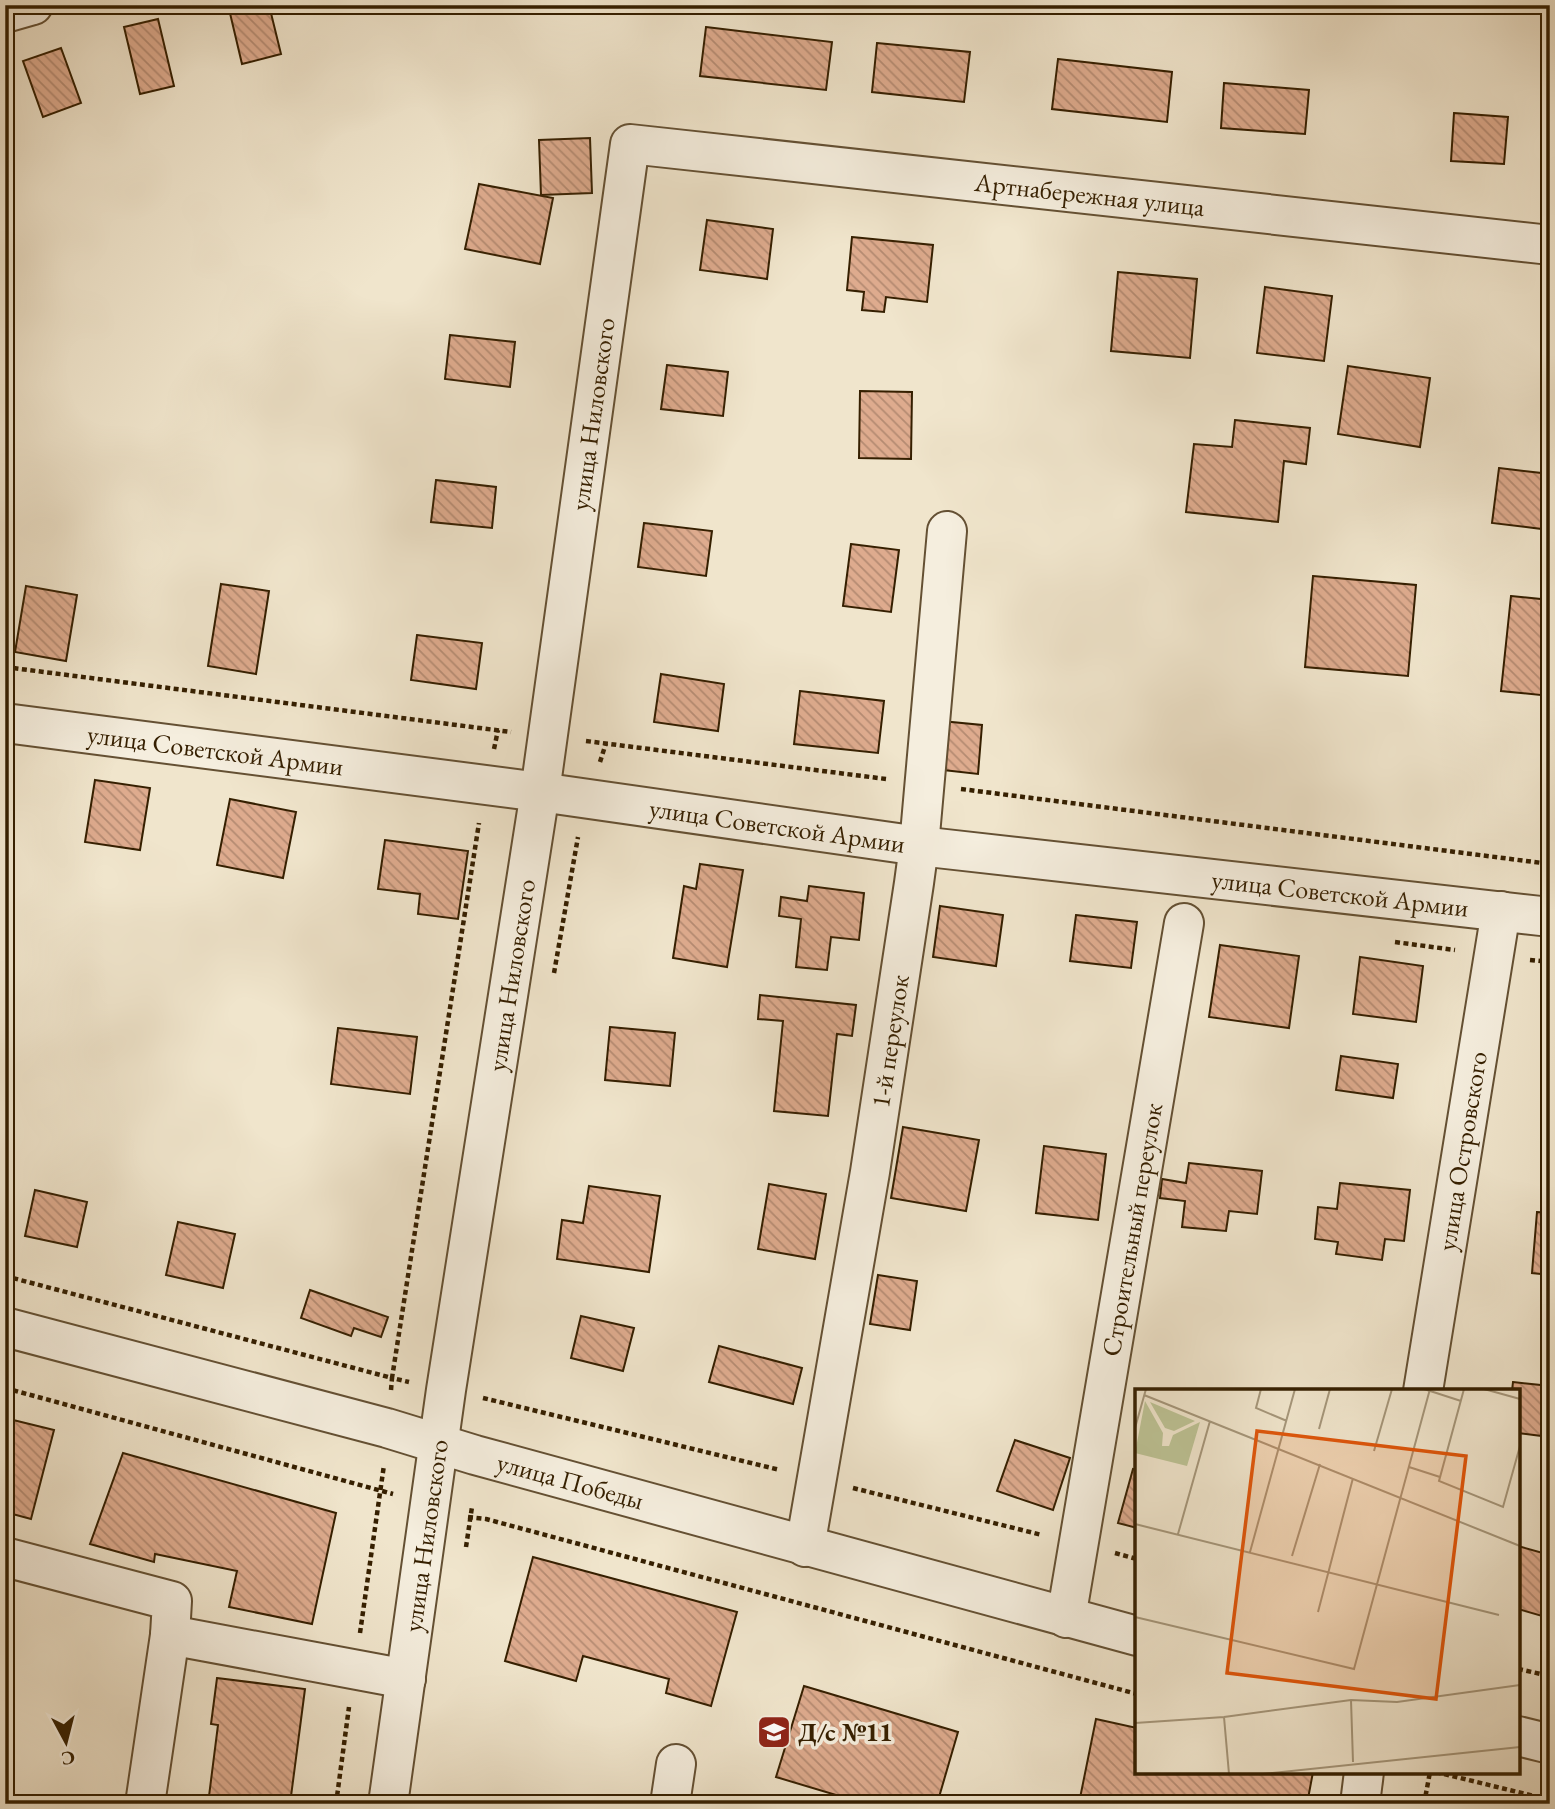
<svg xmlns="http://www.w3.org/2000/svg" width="1555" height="1809" viewBox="0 0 1555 1809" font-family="'EB Garamond',serif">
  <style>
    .building { fill: url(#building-back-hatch); stroke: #351f00; stroke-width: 2 }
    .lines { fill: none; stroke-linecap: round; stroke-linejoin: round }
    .minor-casing { stroke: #645033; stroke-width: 42 }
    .path { stroke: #351f00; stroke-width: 4.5; stroke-dasharray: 5 3.5; stroke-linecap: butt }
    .minor { stroke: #f5eede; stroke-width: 38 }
    .labels { text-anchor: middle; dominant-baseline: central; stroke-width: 7; stroke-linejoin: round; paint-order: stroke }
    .street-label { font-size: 26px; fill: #351f00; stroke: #f5eede }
    .poi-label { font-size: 26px; font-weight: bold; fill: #351f00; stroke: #f5eede; text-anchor: start }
    .inset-road { fill: none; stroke: #a5967a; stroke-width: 2 }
    .view { fill: #df560b; fill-opacity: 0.15; stroke: #df560b; stroke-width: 3.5 }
    .inset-edge { fill: none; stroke: #351f00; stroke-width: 3.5 }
  </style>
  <defs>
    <pattern id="building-back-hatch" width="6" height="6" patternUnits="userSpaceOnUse" patternTransform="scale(1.75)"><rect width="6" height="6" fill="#deab8e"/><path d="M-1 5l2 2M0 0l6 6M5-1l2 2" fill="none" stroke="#b58b72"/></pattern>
  </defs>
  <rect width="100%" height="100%" fill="#f0e5cc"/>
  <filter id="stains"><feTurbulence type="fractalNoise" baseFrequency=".00286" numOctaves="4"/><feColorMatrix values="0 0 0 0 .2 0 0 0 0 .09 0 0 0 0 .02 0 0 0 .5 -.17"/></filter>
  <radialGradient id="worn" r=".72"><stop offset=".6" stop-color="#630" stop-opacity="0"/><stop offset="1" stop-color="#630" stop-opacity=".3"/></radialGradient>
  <!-- building -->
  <g class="building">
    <polygon points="244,5 269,5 281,54 242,64 229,9"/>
    <polygon points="158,19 174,86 140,94 124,27"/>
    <polygon points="706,27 832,42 826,90 700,76"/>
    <polygon points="877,43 970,52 964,102 872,92"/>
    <polygon points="61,48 81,103 43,117 23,61"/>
    <polygon points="1058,59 1172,72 1167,122 1052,109"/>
    <polygon points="1224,83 1309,90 1305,134 1221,128"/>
    <polygon points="1454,113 1508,117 1504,164 1451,161"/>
    <polygon points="590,138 592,193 541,195 539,140"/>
    <polygon points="479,184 553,198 540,264 465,249"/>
    <polygon points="707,220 773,229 767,279 700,270"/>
    <polygon points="852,237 933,245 927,302 886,297 884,312 862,310 864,292 847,290"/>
    <polygon points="1118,272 1197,279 1190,358 1111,351"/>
    <polygon points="1265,287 1332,296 1324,361 1257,353"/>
    <polygon points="450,335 515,342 510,387 445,379"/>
    <polygon points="667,365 728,372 723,416 661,409"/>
    <polygon points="1348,366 1430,378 1420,447 1338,434"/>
    <polygon points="860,391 912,392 911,459 859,458"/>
    <polygon points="1235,420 1310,428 1306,464 1284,461 1278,522 1186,512 1194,444 1232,447"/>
    <polygon points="1499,468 1550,474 1550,530 1492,523"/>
    <polygon points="436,480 496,487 492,528 431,522"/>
    <polygon points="644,523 712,531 706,576 638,567"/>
    <polygon points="851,544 899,550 891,612 843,606"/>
    <polygon points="1313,576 1416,585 1408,676 1305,667"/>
    <polygon points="221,584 269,591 256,674 208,666"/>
    <polygon points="26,586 77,595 66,661 15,652"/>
    <polygon points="1511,596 1550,600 1550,696 1501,691"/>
    <polygon points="417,635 482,643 476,689 411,680"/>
    <polygon points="661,674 724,684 718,731 654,722"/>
    <polygon points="800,691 884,701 878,753 794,744"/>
    <polygon points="931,720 982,725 978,774 926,768"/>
    <polygon points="95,780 150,788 140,850 85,842"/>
    <polygon points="230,799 296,812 283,878 217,865"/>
    <polygon points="385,840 468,851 458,919 418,914 420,894 378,889"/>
    <polygon points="700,864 743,870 727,967 673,958 684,886 696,889"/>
    <polygon points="809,886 864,893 859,940 831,937 827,970 796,967 801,919 779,916 781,897 807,901"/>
    <polygon points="940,906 1003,915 996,966 933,957"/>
    <polygon points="1076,915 1137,922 1131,968 1070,961"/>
    <polygon points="1220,945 1299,956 1289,1028 1209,1017"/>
    <polygon points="1360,957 1423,966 1416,1022 1353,1014"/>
    <polygon points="760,995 856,1005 852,1036 837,1034 828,1116 774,1111 783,1021 758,1019"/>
    <polygon points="610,1027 675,1033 670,1086 605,1080"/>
    <polygon points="338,1028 417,1037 410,1094 331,1084"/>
    <polygon points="1341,1056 1398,1064 1393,1098 1336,1090"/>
    <polygon points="903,1127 979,1140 966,1211 891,1198"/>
    <polygon points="1044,1146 1106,1154 1098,1220 1036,1213"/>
    <polygon points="1189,1163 1262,1171 1257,1214 1229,1211 1226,1231 1182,1227 1185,1201 1160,1198 1162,1179 1186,1183"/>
    <polygon points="1340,1183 1410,1190 1404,1241 1385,1239 1382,1260 1336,1254 1338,1242 1315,1239 1318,1207 1337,1209"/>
    <polygon points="769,1184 826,1194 815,1259 758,1249"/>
    <polygon points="589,1186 660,1196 649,1272 557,1259 562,1220 583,1223"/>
    <polygon points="35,1190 87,1202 77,1247 25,1236"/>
    <polygon points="1537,1212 1550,1213 1550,1275 1532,1273"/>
    <polygon points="178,1222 235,1234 223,1288 166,1275"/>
    <polygon points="878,1275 917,1281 910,1330 870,1324"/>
    <polygon points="310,1290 388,1317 381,1337 354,1328 351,1336 301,1318"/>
    <polygon points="581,1316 634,1328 623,1371 571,1358"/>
    <polygon points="719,1346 802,1368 793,1404 709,1382"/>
    <polygon points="1513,1382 1550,1386 1550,1437 1518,1433 1518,1391 1512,1391"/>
    <polygon points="5,1418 54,1430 31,1519 5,1512"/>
    <polygon points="1015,1440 1070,1458 1053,1510 997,1491"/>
    <polygon points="123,1453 336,1513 312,1624 229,1607 237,1571 155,1554 154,1562 90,1544"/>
    <polygon points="1133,1469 1137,1470 1137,1528 1118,1523"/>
    <polygon points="1518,1546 1550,1555 1549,1618 1518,1609"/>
    <polygon points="533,1557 737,1612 711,1706 666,1693 669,1679 583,1656 576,1681 505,1661"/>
    <polygon points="217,1678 305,1689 290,1804 208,1804 218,1725 211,1724"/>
    <polygon points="804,1686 958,1732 937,1804 866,1804 776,1777"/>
    <polygon points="1096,1719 1137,1728 1137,1772 1313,1772 1307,1804 1079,1803"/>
  </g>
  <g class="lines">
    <!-- minor casing -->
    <g class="minor-casing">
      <g id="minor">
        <polyline points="5,13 33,5"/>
        <path id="s1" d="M 5,723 L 540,792 L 919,846 L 1550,917"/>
        <path id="s2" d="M 5,1327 L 387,1428 L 475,1455 L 1137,1636"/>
        <path id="s3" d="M 1423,1391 L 1501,911"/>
        <path id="s4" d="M 805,1547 L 870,1172 L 914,883 L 919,846 L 947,531"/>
        <polyline points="5,1557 172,1601 170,1635 145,1804"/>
        <path id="s5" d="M 1066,1618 L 1184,923"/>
        <polyline points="170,1635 406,1679"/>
        <polyline points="1518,1736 1550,1744"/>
        <path id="s6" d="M 388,1804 L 446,1390 L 540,792 L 630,144 L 1550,245"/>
        <polyline points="670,1804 676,1764"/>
        <polyline points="1360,1804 1364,1772"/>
      </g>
    </g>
    <!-- path -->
    <g class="path">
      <polyline points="5,667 511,732"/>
      <polyline points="586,741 886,779"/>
      <polyline points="494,749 498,730"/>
      <polyline points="600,762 606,743"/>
      <polyline points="961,789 1550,864"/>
      <polyline points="1395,942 1455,950"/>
      <polyline points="1530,960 1550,962"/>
      <polyline points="554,973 578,837"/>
      <polyline points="5,1276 392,1378 479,823"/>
      <polyline points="5,1388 393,1494"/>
      <polyline points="391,1390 392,1378 409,1382"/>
      <polyline points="483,1398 780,1470"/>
      <polyline points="853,1488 1042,1535"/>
      <polyline points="468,1517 486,1519 1137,1694"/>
      <polyline points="466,1547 472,1507"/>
      <polyline points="1115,1553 1137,1559"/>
      <polyline points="360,1633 384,1465"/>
      <polyline points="1518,1669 1550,1676"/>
      <polyline points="1436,1772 1550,1800"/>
      <polyline points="336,1804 349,1707"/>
      <polyline points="1424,1804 1430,1772"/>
    </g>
    <!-- minor -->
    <use href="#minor" class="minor"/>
  </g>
  <!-- icons -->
  <defs>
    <g id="school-square" transform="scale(1.75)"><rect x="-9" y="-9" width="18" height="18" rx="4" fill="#8f2418" stroke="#f5eede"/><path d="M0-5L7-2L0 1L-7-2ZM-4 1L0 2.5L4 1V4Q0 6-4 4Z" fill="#fff"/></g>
  </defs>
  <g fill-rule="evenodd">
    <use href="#school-square" x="774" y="1732"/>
  </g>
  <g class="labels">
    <!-- street labels -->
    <g class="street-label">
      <text stroke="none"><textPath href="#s6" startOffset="2140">Артнабережная улица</textPath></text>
      <text stroke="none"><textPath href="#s6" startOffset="1405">улица Ниловского</textPath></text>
      <text stroke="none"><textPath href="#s1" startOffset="212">улица Советской Армии</textPath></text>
      <text stroke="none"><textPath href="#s1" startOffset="779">улица Советской Армии</textPath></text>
      <text stroke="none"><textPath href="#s1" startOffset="1346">улица Советской Армии</textPath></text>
      <text stroke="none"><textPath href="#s6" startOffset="838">улица Ниловского</textPath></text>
      <text stroke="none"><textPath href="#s4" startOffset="513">1-й переулок</textPath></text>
      <text stroke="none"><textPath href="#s3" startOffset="243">улица Островского</textPath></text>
      <text stroke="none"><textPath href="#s5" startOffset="394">Строительный переулок</textPath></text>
      <text stroke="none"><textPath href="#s2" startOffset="586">улица Победы</textPath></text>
      <text stroke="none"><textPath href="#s6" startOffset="271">улица Ниловского</textPath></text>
    </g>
    <!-- poi labels -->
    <g class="poi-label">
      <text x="798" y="1732">Д/с №11</text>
    </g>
  </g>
  <!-- overview -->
  <g transform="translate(1135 1389)">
    <rect width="385" height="385" fill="#f0e5cc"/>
    <path d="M 10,12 L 28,44 L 27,57 L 34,57 L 38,46 L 65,33 L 52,77 L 0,64 ZM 15,13 L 60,32 L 39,42 L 30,39 Z" fill="#bdc395"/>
    <path class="inset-road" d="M 126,0 L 121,19 L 152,32M 289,0 L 326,12M 329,0 L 304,92 L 368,118 L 385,57M 349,0 L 385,10M 9,6 L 385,157M 0,39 L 11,0M 184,40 L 195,0M 239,62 L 257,0M 274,78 L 305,88M 0,135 L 364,226M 43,145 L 75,32M 115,163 L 160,0M 157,167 L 185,75M 183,223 L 218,89M 0,228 L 219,280 L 295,0M 216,311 L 218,373M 89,328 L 94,385M 0,334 L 89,328 L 216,311 L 262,313 L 385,296M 128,385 L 385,358"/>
    <path class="view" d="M 122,42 L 331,67 L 301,310 L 92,284 Z"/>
    <rect width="385" height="385" class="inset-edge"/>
  </g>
  <!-- margin -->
  <rect width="1555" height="1809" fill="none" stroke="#f0e5cc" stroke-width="28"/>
  <rect x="7" y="7" width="1541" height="1795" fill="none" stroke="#351f00" stroke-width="3.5"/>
  <rect x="14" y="14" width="1527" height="1781" fill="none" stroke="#351f00" stroke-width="2"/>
  <!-- north arrow -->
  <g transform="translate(66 1742) rotate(173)" stroke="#f5eede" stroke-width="5" paint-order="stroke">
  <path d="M0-5L12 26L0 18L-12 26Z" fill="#351f00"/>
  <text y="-10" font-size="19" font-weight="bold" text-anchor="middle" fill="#351f00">С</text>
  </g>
  <rect width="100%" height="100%" filter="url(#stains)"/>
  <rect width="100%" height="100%" fill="url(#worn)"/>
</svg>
